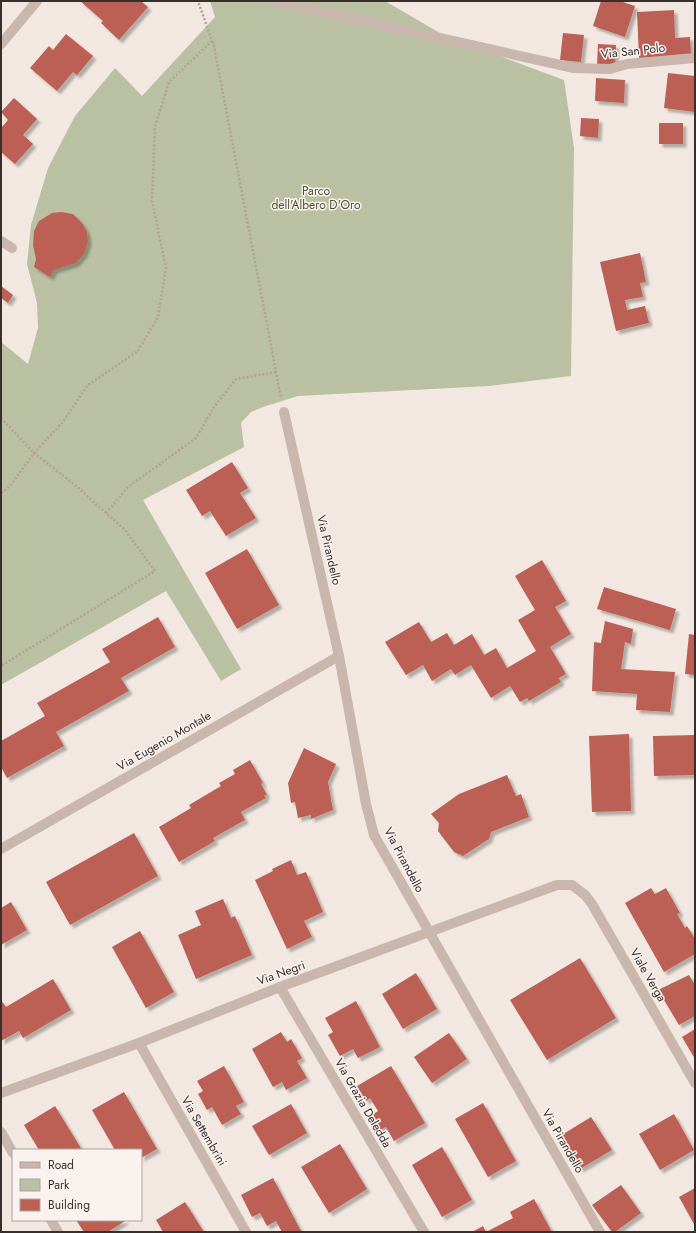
<svg xmlns="http://www.w3.org/2000/svg" width="696" height="1233" viewBox="0 0 696 1233" font-family="Jost,sans-serif">
  <style>
    .green { fill: #bac0a2 }
    .building { fill: #bc6055; filter: url(#shadow) }
    .lines { fill: none; stroke-linecap: round; stroke-linejoin: round }
    .path { stroke: #b5a198; stroke-width: 2.5; stroke-dasharray: 2 2; stroke-linecap: butt }
    .minor { stroke: #c9b7ae; stroke-width: 10 }
    .labels { text-anchor: middle; dominant-baseline: central; stroke-width: 3; stroke-linejoin: round; paint-order: stroke }
    .street-label { font-size: 12px; fill: #382e2c; stroke: #f9f2ee }
    .park-label { font-size: 12px; fill: #4c5531; stroke: #f9f2ee }
  </style>
  <defs>
    <filter id="shadow"><feDropShadow dx="3.5" dy="3.5" stdDeviation="1" flood-color="#0004"/></filter>
  </defs>
  <rect width="100%" height="100%" fill="#f2e8e1"/>
  <!-- green -->
  <polygon class="green" points="210,1 385,1 445,36 564,80 574,148 571,376 489,386 298,396 263,407 251,412 241,423 244,447 143,500 241,669 221,681 166,591 1,685 1,342 28,364 38,328 37,303 27,264 31,225 48,168 75,116 115,68 142,96 215,17"/>
  <!-- building -->
  <g class="building">
    <polygon points="80,1 141,1 148,7 119,40 101,23 103,21"/>
    <polygon points="601,1 620,1 635,6 625,37 593,26"/>
    <polygon points="674,10 675,38 690,37 691,56 639,58 637,12"/>
    <polygon points="563,33 584,35 581,62 560,60"/>
    <polygon points="66,34 93,56 77,75 73,72 57,91 30,68 49,46 53,50"/>
    <polygon points="598,44 616,45 615,67 597,66"/>
    <polygon points="668,73 695,76 695,112 664,108"/>
    <polygon points="596,78 625,80 624,103 595,101"/>
    <polygon points="14,98 37,119 23,135 33,144 15,164 1,152 1,128 8,120 1,112"/>
    <polygon points="581,118 599,119 598,138 580,136"/>
    <rect x="659" y="123" width="24" height="21"/>
    <polygon points="61,212 73,214 82,223 87,232 88,242 84,254 76,263 54,270 50,277 34,267 36,259 33,245 34,231 39,221 52,213"/>
    <polygon points="640,253 646,282 640,283 643,297 625,300 627,310 645,306 649,323 616,331 600,262"/>
    <polygon points="1,286 13,295 8,303 1,298"/>
    <polygon points="232,462 248,488 240,493 256,518 226,536 210,511 202,516 186,490"/>
    <polygon points="247,549 279,605 237,629 205,573"/>
    <polygon points="542,560 566,601 555,607 571,634 550,647 566,674 559,678 561,682 529,701 527,698 520,702 510,686 491,698 471,665 455,675 451,669 432,681 423,665 406,675 385,642 419,622 431,642 447,633 454,645 472,634 484,655 496,648 507,668 536,651 518,620 535,610 515,576"/>
    <polygon points="604,587 676,609 670,630 597,609"/>
    <polygon points="158,617 175,647 121,678 129,691 56,732 64,746 7,778 1,767 1,741 45,716 37,703 110,662 102,649"/>
    <polygon points="605,621 633,629 631,644 625,642 621,669 675,672 670,712 636,710 637,694 592,691 594,642 601,643"/>
    <polygon points="689,634 695,635 695,675 685,674"/>
    <polygon points="629,734 631,811 592,812 589,736"/>
    <polygon points="695,735 695,775 654,776 653,736"/>
    <polygon points="304,748 336,764 328,782 333,810 311,819 311,815 298,818 295,802 291,803 288,783"/>
    <polygon points="250,760 263,783 261,784 267,795 264,796 266,798 241,812 245,820 213,838 215,841 179,862 159,827 191,808 189,805 221,786 219,783 235,774 233,770"/>
    <polygon points="507,775 516,796 521,794 529,817 491,832 489,839 463,856 454,852 438,831 439,823 431,814 459,794"/>
    <polygon points="134,833 158,876 70,925 46,882"/>
    <polygon points="291,860 297,875 306,872 323,912 304,921 312,937 287,949 255,880 273,871 272,869"/>
    <polygon points="651,888 655,894 666,888 680,913 677,914 685,928 687,926 695,939 695,954 664,972 625,903"/>
    <polygon points="223,899 231,918 235,916 252,955 196,979 178,935 201,925 195,911"/>
    <polygon points="11,902 27,930 1,945 1,908"/>
    <polygon points="140,931 174,992 146,1008 112,947"/>
    <polygon points="580,958 616,1018 547,1060 510,1000"/>
    <polygon points="416,973 437,1009 403,1029 382,994"/>
    <polygon points="689,975 695,985 695,1016 679,1025 658,990"/>
    <polygon points="53,979 71,1010 23,1038 19,1031 1,1041 1,1000 6,1007"/>
    <polygon points="356,1001 380,1047 358,1058 353,1049 340,1056 328,1035 333,1032 325,1018"/>
    <polygon points="695,1029 695,1059 682,1037"/>
    <polygon points="281,1032 287,1042 291,1039 302,1058 297,1061 307,1078 286,1090 282,1082 273,1087 252,1049"/>
    <polygon points="449,1033 467,1059 432,1083 414,1057"/>
    <polygon points="224,1066 244,1102 236,1106 241,1114 222,1125 212,1107 207,1110 198,1094 203,1091 197,1081"/>
    <polygon points="391,1066 425,1123 394,1141 386,1127 378,1131 369,1117 378,1111 370,1098 366,1101 357,1086"/>
    <polygon points="124,1092 157,1149 141,1158 141,1150 115,1150 92,1110"/>
    <polygon points="483,1103 516,1161 488,1177 455,1119"/>
    <polygon points="291,1104 307,1133 269,1155 252,1126"/>
    <polygon points="55,1106 82,1150 39,1150 24,1125"/>
    <polygon points="674,1114 694,1150 660,1170 639,1134"/>
    <polygon points="591,1117 612,1150 580,1169 560,1136"/>
    <polygon points="340,1144 367,1189 329,1213 301,1167"/>
    <polygon points="442,1147 472,1200 442,1217 412,1165"/>
    <polygon points="273,1178 301,1231 299,1232 282,1232 276,1221 267,1226 260,1213 252,1217 241,1195"/>
    <polygon points="621,1185 641,1213 615,1232 612,1232 592,1205"/>
    <polygon points="695,1188 695,1226 679,1197"/>
    <polygon points="534,1199 552,1232 486,1232 513,1218 510,1212"/>
    <polygon points="185,1202 204,1232 163,1232 156,1220"/>
    <polygon points="76,1220 125,1220 125,1221 108,1232 84,1232"/>
    <polygon points="483,1226 486,1232 472,1232"/>
  </g>
  <g class="lines">
    <!-- path -->
    <g class="path">
      <polyline points="213,41 281,398"/>
      <polyline points="1,418 34,453 75,485 125,530 155,571 1,666"/>
      <polyline points="1,493 10,486 34,453 62,423 88,385 138,351 158,317 166,268 152,201 155,127 169,82 212,41 198,1"/>
      <polyline points="106,513 128,487 196,438 214,407 236,379 276,372"/>
    </g>
    <!-- minor -->
    <g class="minor">
      <polyline points="274,1 574,68 610,69 627,64 695,58"/>
      <polyline points="1,44 37,1"/>
      <polyline points="1,241 12,248"/>
      <polyline points="284,412 339,656 366,804 374,835 600,1232"/>
      <polyline points="1,849 339,656"/>
      <polyline points="280,987 424,1232"/>
      <polyline points="139,1043 246,1232"/>
      <polyline points="1,1093 139,1043 280,987 546,889 557,885 572,885 585,895 592,904 695,1083"/>
      <polyline points="1,1132 13,1153"/>
      <polyline points="51,1220 58,1232"/>
    </g>
  </g>
  <g class="labels">
    <!-- street labels -->
    <g class="street-label">
      <text transform="translate(633 51) rotate(-6)">Via San Polo</text>
      <text transform="translate(329 550) rotate(77)">Via Pirandello</text>
      <text transform="translate(164 741) rotate(-30)">Via Eugenio Montale</text>
      <text transform="translate(404 860) rotate(62)">Via Pirandello</text>
      <text transform="translate(281 973) rotate(-20)">Via Negri</text>
      <text transform="translate(648 975) rotate(60)">Viale Verga</text>
      <text transform="translate(363 1103) rotate(60)">Via Grazia Deledda</text>
      <text transform="translate(204 1131) rotate(60)">Via Settembrini</text>
      <text transform="translate(563 1141) rotate(60)">Via Pirandello</text>
    </g>
    <!-- park labels -->
    <g class="park-label">
      <text x="316" y="191">Parco<tspan x="316" dy="14">dell'Albero D'Oro</tspan></text>
    </g>
  </g>
  <!-- border -->
  <rect width="696" height="1233" fill="none" stroke="#382e2c" stroke-width="4"/>
  <!-- legend -->
  <rect x="12" y="1149" width="130" height="72" fill="#f9f2ee" stroke="#aca4a0"/>
  <rect x="20" y="1162" width="20" height="6" fill="#c9b7ae" stroke="#aca4a0"/>
  <text x="48" y="1169" font-size="12" fill="#382e2c">Road</text>
  <rect x="20" y="1179" width="20" height="12" fill="#bac0a2" stroke="#aca4a0"/>
  <text x="48" y="1189" font-size="12" fill="#382e2c">Park</text>
  <rect x="20" y="1199" width="20" height="12" fill="#bc6055" stroke="#aca4a0"/>
  <text x="48" y="1209" font-size="12" fill="#382e2c">Building</text>
</svg>
